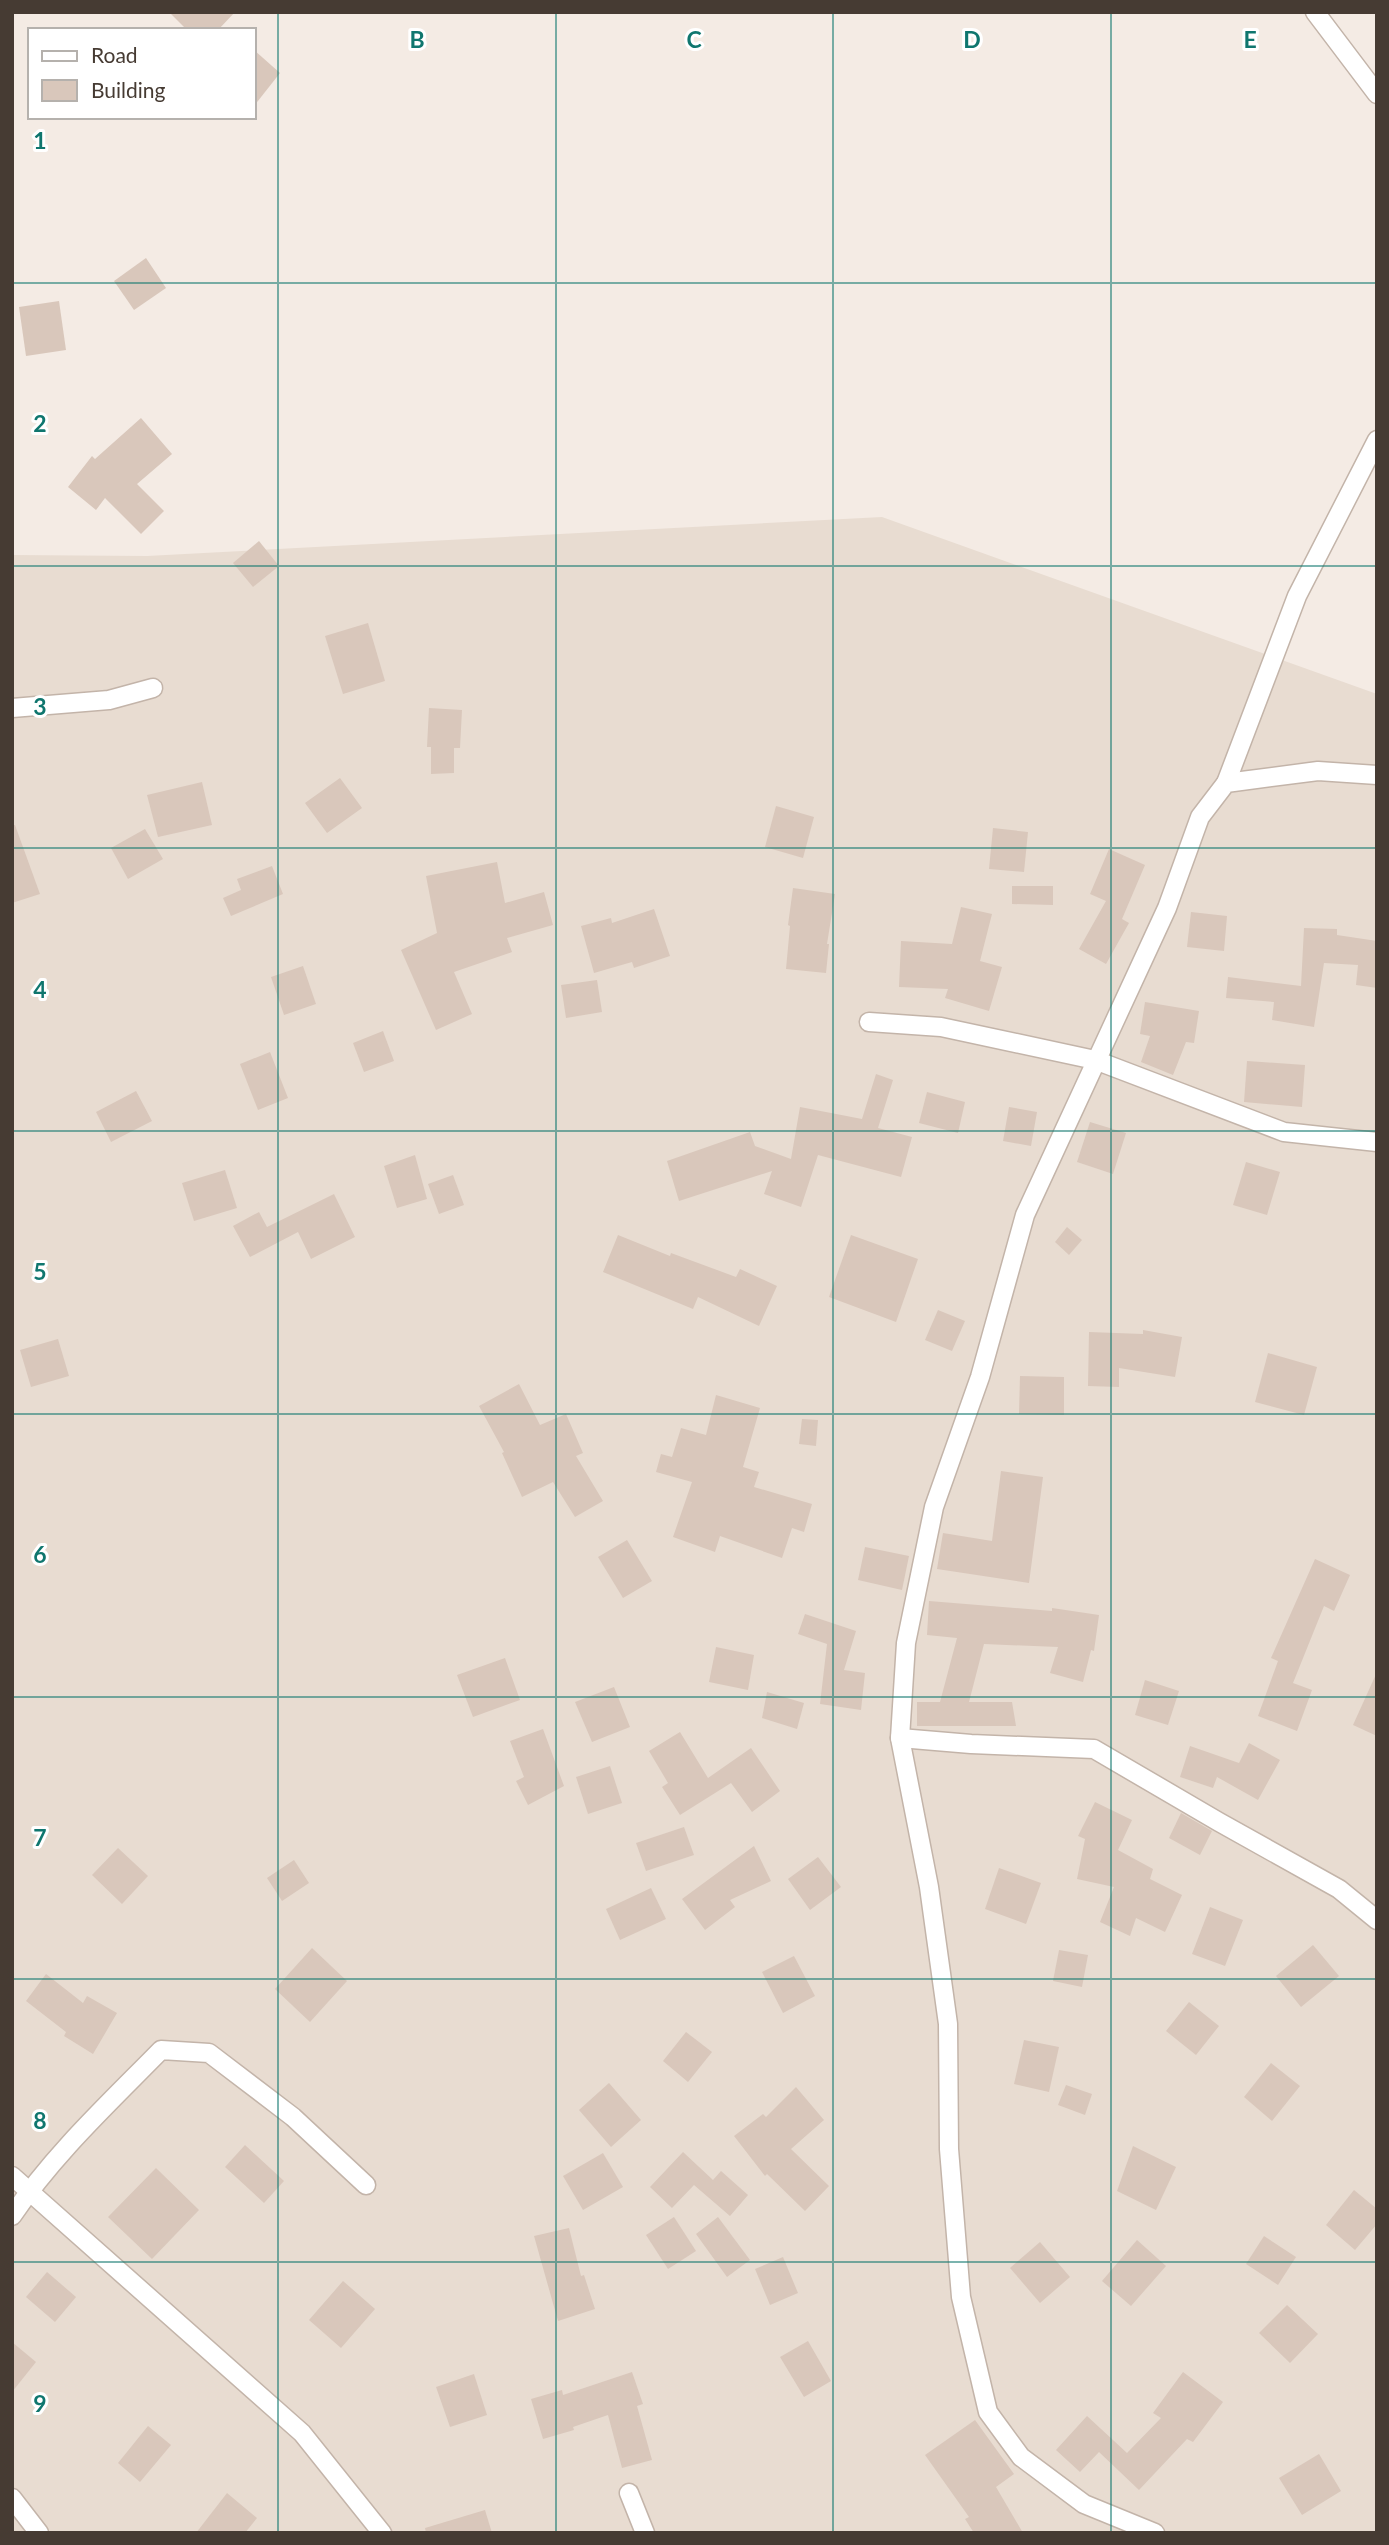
<svg xmlns="http://www.w3.org/2000/svg" width="1389" height="2545" viewBox="0 0 1389 2545" font-family="Lato,sans-serif">
  <style>
    .residential { fill: #e8dcd1 }
    .building { fill: #d9c7bb }
    .lines { fill: none; stroke-linecap: round; stroke-linejoin: round }
    .minor-casing { stroke: #c3b4a9; stroke-width: 21 }
    .minor { stroke: #fff; stroke-width: 18 }
    .grid { fill: none; stroke: #0f766e; stroke-width: 2; stroke-opacity: 0.55 }
    .grid-label { font-size: 23px; text-anchor: middle; font-weight: bold; fill: #0f766e; stroke: #fff; stroke-width: 6; stroke-linejoin: round; paint-order: stroke }
  </style>
  <rect width="100%" height="100%" fill="#f4ebe4"/>
  <!-- residential -->
  <polygon class="residential" points="882,517 1377,694 1377,2533 12,2533 12,555 147,556"/>
  <!-- building -->
  <g class="building">
    <polygon points="169,12 235,12 218,30 187,30"/>
    <polygon points="254,50 280,73 254,106"/>
    <polygon points="146,258 166,288 134,310 114,281"/>
    <polygon points="59,301 66,350 26,356 19,307"/>
    <polygon points="141,418 172,454 137,484 164,511 141,534 105,498 96,510 68,487 92,456 95,459"/>
    <polygon points="259,541 279,566 253,587 233,563"/>
    <polygon points="368,623 385,681 343,694 325,636"/>
    <polygon points="429,708 462,710 460,748 454,748 454,773 431,774 431,747 427,747"/>
    <polygon points="340,778 362,808 327,833 305,803"/>
    <polygon points="202,782 212,825 158,837 147,795"/>
    <polygon points="776,806 814,817 803,858 765,847"/>
    <polygon points="12,825 15,825 40,894 12,903"/>
    <polygon points="993,828 1028,832 1024,872 989,869"/>
    <polygon points="145,829 163,859 128,879 111,848"/>
    <polygon points="1109,849 1145,865 1122,919 1129,923 1106,964 1079,949 1106,901 1090,894"/>
    <polygon points="497,862 505,903 544,892 553,925 507,938 512,952 454,972 472,1014 436,1030 401,950 437,933 426,876"/>
    <polygon points="272,866 283,894 231,916 223,898 241,890 237,879"/>
    <polygon points="1012,886 1053,886 1053,905 1012,904"/>
    <polygon points="793,888 835,894 827,944 829,944 826,973 786,969 790,926 788,925"/>
    <polygon points="961,907 992,914 980,961 1002,967 989,1011 945,998 948,989 899,987 901,941 952,944"/>
    <polygon points="654,909 670,956 634,968 632,962 594,973 581,926 611,918 612,923"/>
    <polygon points="1191,912 1227,916 1224,951 1187,947"/>
    <polygon points="1304,928 1337,929 1337,935 1377,941 1377,988 1356,985 1358,965 1324,963 1314,1027 1272,1020 1274,1002 1226,998 1228,977 1301,986"/>
    <polygon points="303,966 316,1004 284,1015 271,977"/>
    <polygon points="597,980 602,1012 566,1018 561,985"/>
    <polygon points="1145,1002 1199,1011 1194,1043 1186,1042 1173,1075 1141,1062 1150,1036 1140,1034"/>
    <polygon points="383,1031 394,1061 364,1072 353,1043"/>
    <polygon points="270,1052 288,1098 258,1110 240,1064"/>
    <polygon points="1247,1061 1305,1065 1302,1107 1244,1102"/>
    <polygon points="876,1074 893,1080 878,1128 912,1137 901,1177 818,1155 801,1207 764,1194 772,1171 679,1201 667,1161 750,1132 755,1146 791,1159 800,1107 862,1119"/>
    <polygon points="136,1091 152,1121 111,1142 96,1112"/>
    <polygon points="927,1092 965,1102 958,1133 919,1123"/>
    <polygon points="1009,1107 1037,1112 1031,1146 1003,1141"/>
    <polygon points="1090,1122 1126,1133 1113,1174 1077,1162"/>
    <polygon points="415,1155 427,1199 397,1208 384,1166"/>
    <polygon points="1246,1162 1280,1172 1267,1215 1233,1205"/>
    <polygon points="225,1170 237,1208 194,1221 182,1183"/>
    <polygon points="453,1175 464,1205 439,1214 428,1184"/>
    <polygon points="334,1194 355,1237 311,1259 298,1232 250,1257 233,1226 259,1212 267,1227"/>
    <polygon points="1067,1227 1082,1240 1069,1255 1055,1242"/>
    <polygon points="618,1235 670,1256 671,1253 736,1277 740,1269 777,1286 759,1326 698,1297 693,1309 603,1272"/>
    <polygon points="851,1235 918,1259 896,1322 829,1297"/>
    <polygon points="938,1310 965,1321 952,1351 925,1340"/>
    <polygon points="1143,1330 1182,1337 1175,1377 1119,1368 1119,1387 1088,1386 1089,1332 1143,1334"/>
    <polygon points="58,1339 69,1376 31,1387 20,1350"/>
    <polygon points="1268,1353 1317,1367 1304,1415 1255,1402"/>
    <polygon points="1020,1376 1064,1377 1064,1415 1019,1414"/>
    <polygon points="519,1384 540,1425 566,1414 583,1453 576,1456 603,1501 575,1517 553,1482 522,1497 502,1453 504,1452 479,1406"/>
    <polygon points="716,1395 760,1408 743,1467 759,1472 754,1487 812,1504 804,1532 792,1528 782,1558 720,1536 715,1552 673,1537 692,1482 656,1472 661,1454 672,1457 681,1428 706,1435"/>
    <polygon points="802,1419 818,1420 816,1446 799,1444"/>
    <polygon points="1001,1471 1043,1477 1029,1583 937,1569 943,1533 992,1541"/>
    <polygon points="627,1540 652,1581 623,1598 598,1557"/>
    <polygon points="865,1547 909,1556 902,1590 858,1580"/>
    <polygon points="1315,1559 1350,1575 1334,1611 1324,1606 1293,1683 1312,1690 1297,1731 1258,1716 1278,1661 1271,1658"/>
    <polygon points="929,1601 1052,1611 1052,1608 1099,1615 1094,1651 1091,1650 1083,1682 1050,1673 1058,1647 984,1644 969,1702 1012,1702 1016,1726 917,1726 917,1702 940,1702 957,1638 927,1635"/>
    <polygon points="805,1614 856,1631 844,1670 865,1673 861,1710 820,1704 827,1644 798,1634"/>
    <polygon points="716,1647 754,1655 748,1690 709,1682"/>
    <polygon points="505,1658 520,1700 473,1717 457,1675"/>
    <polygon points="1377,1672 1377,1736 1353,1725"/>
    <polygon points="1145,1680 1179,1691 1168,1725 1135,1715"/>
    <polygon points="614,1687 630,1727 592,1742 575,1702"/>
    <polygon points="767,1692 804,1703 797,1729 762,1718"/>
    <polygon points="543,1729 564,1786 528,1805 516,1781 524,1777 510,1741"/>
    <polygon points="680,1732 708,1778 751,1748 780,1791 752,1812 731,1783 680,1815 662,1787 668,1783 649,1751"/>
    <polygon points="1249,1743 1280,1760 1258,1800 1217,1777 1213,1788 1180,1777 1190,1746 1239,1763"/>
    <polygon points="610,1766 622,1803 588,1814 576,1777"/>
    <polygon points="1095,1802 1132,1820 1118,1850 1153,1869 1150,1879 1182,1895 1165,1932 1136,1918 1130,1936 1100,1922 1114,1887 1077,1879 1085,1839 1078,1836"/>
    <polygon points="1181,1813 1212,1831 1200,1855 1169,1838"/>
    <polygon points="684,1827 694,1855 646,1871 636,1843"/>
    <polygon points="754,1846 771,1881 730,1900 735,1907 705,1930 682,1899"/>
    <polygon points="118,1848 148,1876 122,1904 92,1875"/>
    <polygon points="818,1857 841,1887 810,1910 788,1879"/>
    <polygon points="294,1860 309,1883 282,1901 267,1878"/>
    <polygon points="999,1868 1041,1883 1026,1924 985,1909"/>
    <polygon points="651,1888 666,1919 620,1940 606,1909"/>
    <polygon points="1210,1907 1243,1920 1225,1966 1192,1954"/>
    <polygon points="1313,1945 1339,1976 1301,2007 1276,1976"/>
    <polygon points="312,1948 347,1981 310,2022 275,1989"/>
    <polygon points="1059,1950 1088,1955 1082,1987 1053,1981"/>
    <polygon points="794,1956 815,1996 783,2013 762,1972"/>
    <polygon points="46,1974 83,2003 87,1996 117,2013 93,2054 64,2036 66,2032 26,2001"/>
    <polygon points="1189,2002 1219,2026 1196,2055 1166,2031"/>
    <polygon points="686,2032 712,2052 688,2082 663,2061"/>
    <polygon points="1024,2040 1059,2047 1049,2092 1014,2084"/>
    <polygon points="1271,2063 1300,2086 1272,2121 1244,2097"/>
    <polygon points="609,2083 641,2120 611,2147 579,2110"/>
    <polygon points="1066,2085 1092,2094 1085,2115 1058,2105"/>
    <polygon points="796,2087 824,2120 791,2149 829,2186 805,2211 767,2174 765,2176 734,2136 763,2114 766,2117"/>
    <polygon points="245,2145 284,2181 264,2203 225,2167"/>
    <polygon points="1133,2146 1176,2167 1156,2210 1117,2191"/>
    <polygon points="683,2152 713,2180 721,2171 748,2195 730,2216 694,2185 672,2208 650,2187"/>
    <polygon points="603,2153 623,2187 583,2210 563,2176"/>
    <polygon points="156,2168 199,2210 152,2259 108,2217"/>
    <polygon points="1354,2190 1377,2209 1377,2224 1355,2250 1326,2225"/>
    <polygon points="674,2217 696,2251 668,2269 646,2235"/>
    <polygon points="718,2217 750,2260 727,2277 696,2234"/>
    <polygon points="569,2228 581,2276 584,2275 595,2309 558,2321 534,2236"/>
    <polygon points="1264,2236 1296,2257 1278,2285 1246,2264"/>
    <polygon points="1137,2240 1166,2266 1131,2306 1102,2281"/>
    <polygon points="1040,2242 1070,2277 1040,2303 1010,2268"/>
    <polygon points="783,2257 798,2293 770,2305 755,2269"/>
    <polygon points="47,2272 76,2297 55,2322 26,2297"/>
    <polygon points="343,2281 375,2309 341,2348 309,2320"/>
    <polygon points="1287,2305 1318,2334 1290,2363 1259,2333"/>
    <polygon points="808,2341 831,2381 804,2397 780,2357"/>
    <polygon points="12,2342 36,2362 12,2392"/>
    <polygon points="632,2372 643,2404 637,2406 652,2460 622,2468 608,2415 573,2427 574,2430 543,2439 531,2399 562,2390 563,2395"/>
    <polygon points="1183,2372 1223,2402 1193,2442 1187,2439 1139,2490 1099,2452 1080,2472 1056,2450 1087,2416 1127,2453 1161,2418 1153,2413"/>
    <polygon points="474,2374 487,2415 450,2427 436,2387"/>
    <polygon points="975,2420 1014,2474 996,2487 1023,2533 974,2533 965,2519 969,2517 925,2455"/>
    <polygon points="148,2426 171,2445 140,2482 118,2463"/>
    <polygon points="1319,2454 1341,2491 1302,2515 1279,2478"/>
    <polygon points="227,2493 257,2518 245,2533 196,2533"/>
    <polygon points="485,2510 492,2533 426,2533 425,2528"/>
  </g>
  <g class="lines">
    <!-- minor casing -->
    <g class="minor-casing">
      <g id="minor">
        <polyline points="1315,12 1377,94"/>
        <polyline points="12,708 109,700 153,688"/>
        <polyline points="1226,783 1297,596 1377,440"/>
        <polyline points="869,1022 941,1027 1095,1060 1284,1132 1377,1142"/>
        <polyline points="900,1738 971,1744 1094,1749 1219,1822 1339,1889 1377,1920"/>
        <polyline points="12,2176 302,2433 382,2533"/>
        <path d="M 12,2216 C 53,2155 109,2103 161,2050 L 209,2053 L 293,2117 L 366,2185"/>
        <polyline points="629,2493 645,2533"/>
        <polyline points="12,2498 39,2533"/>
        <polyline points="1155,2533 1084,2504 1021,2457 988,2412 961,2297 949,2149 948,2024 929,1887 900,1738 906,1643 934,1507 980,1377 1025,1215 1167,908 1200,817 1226,783 1318,771 1377,775"/>
      </g>
    </g>
    <!-- minor -->
    <use href="#minor" class="minor"/>
  </g>
  <!-- grid -->
  <path class="grid" d="M 278,12 L 278,2533M 556,12 L 556,2533M 833,12 L 833,2533M 1111,12 L 1111,2533M 12,283 L 1377,283M 12,566 L 1377,566M 12,848 L 1377,848M 12,1131 L 1377,1131M 12,1414 L 1377,1414M 12,1697 L 1377,1697M 12,1979 L 1377,1979M 12,2262 L 1377,2262"/>
  <g class="grid-label">
    <text x="417" y="48">B</text>
    <text x="694" y="48">C</text>
    <text x="972" y="48">D</text>
    <text x="1250" y="48">E</text>
    <text x="40" y="149">1</text>
    <text x="40" y="432">2</text>
    <text x="40" y="715">3</text>
    <text x="40" y="998">4</text>
    <text x="40" y="1280">5</text>
    <text x="40" y="1563">6</text>
    <text x="40" y="1846">7</text>
    <text x="40" y="2129">8</text>
    <text x="40" y="2412">9</text>
  </g>
  <!-- border -->
  <rect width="1389" height="2545" fill="none" stroke="#463b33" stroke-width="28"/>
  <!-- legend -->
  <rect x="28" y="28" width="228" height="91" fill="#ffffff" stroke="#b5b1ad" stroke-width="2"/>
  <rect x="42" y="51" width="35" height="10" fill="#ffffff" stroke="#b5b1ad" stroke-width="2"/>
  <text x="91" y="63" font-size="21" fill="#463b33">Road</text>
  <rect x="42" y="80" width="35" height="21" fill="#d9c7bb" stroke="#b5b1ad" stroke-width="2"/>
  <text x="91" y="98" font-size="21" fill="#463b33">Building</text>
</svg>
